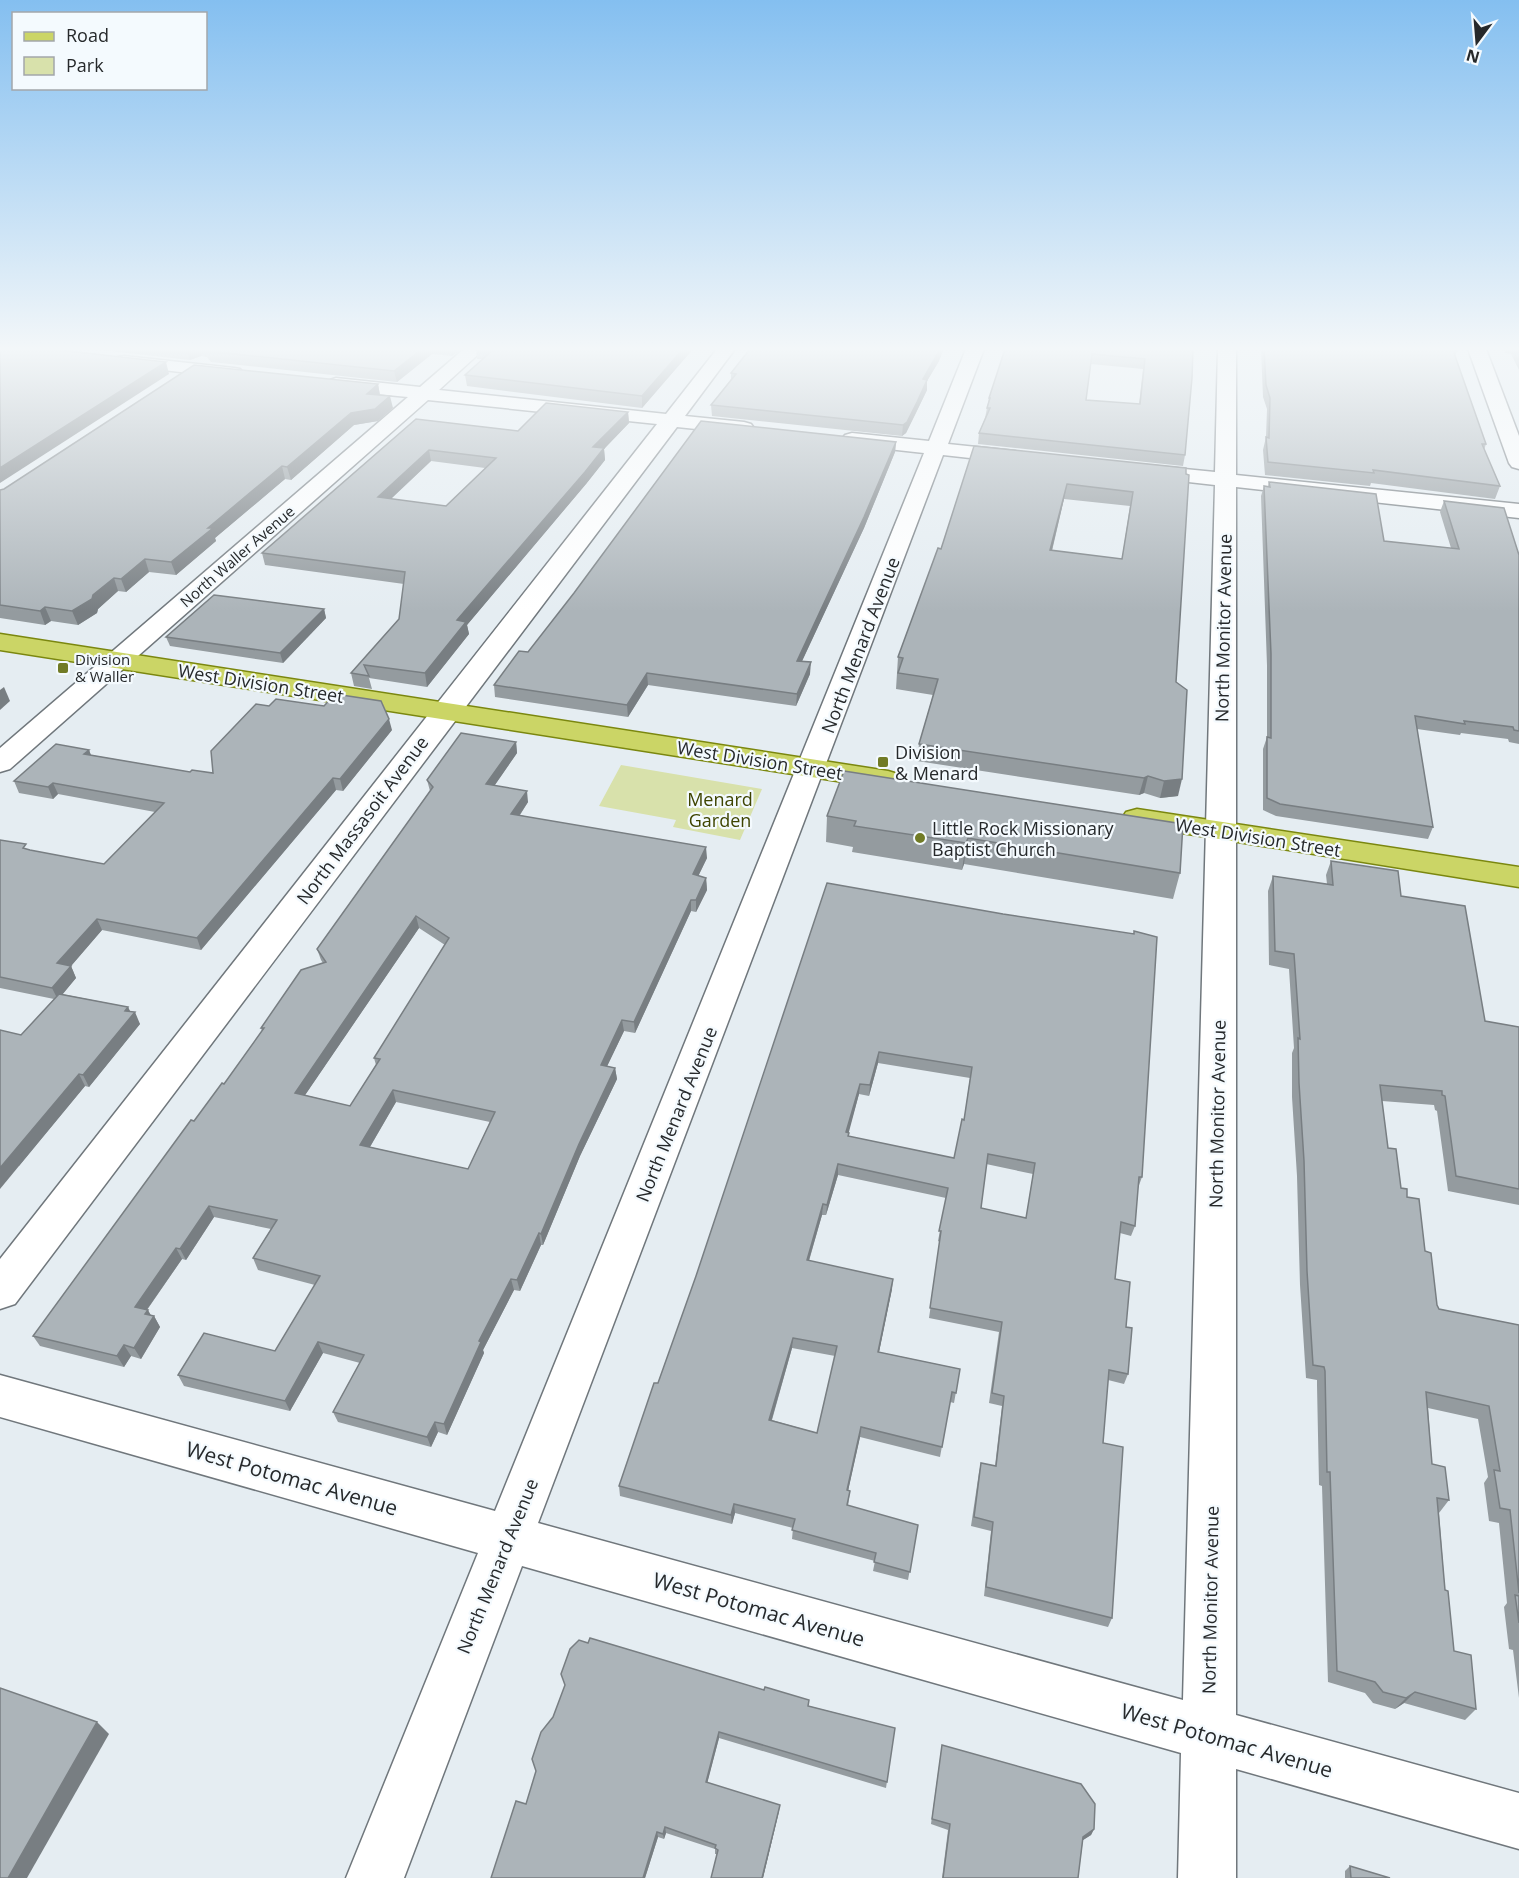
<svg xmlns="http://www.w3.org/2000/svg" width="1519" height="1878" viewBox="0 0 1519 1878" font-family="'Open Sans',sans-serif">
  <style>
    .green { fill: #d8e1ab }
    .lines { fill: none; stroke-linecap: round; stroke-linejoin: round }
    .minor-casing { stroke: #70777c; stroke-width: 3 }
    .major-casing { stroke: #7b870f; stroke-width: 3 }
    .minor { fill: #fff; fill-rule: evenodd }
    .major { fill: #cbd566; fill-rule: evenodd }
    .wall { fill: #949b9f; fill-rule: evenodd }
    .shaded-wall { fill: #787e82 }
    .building { fill: #acb4b9; stroke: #787e82; stroke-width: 1.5; fill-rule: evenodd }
    .poi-dot { fill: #717b26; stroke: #f4fafe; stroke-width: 2 }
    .labels { text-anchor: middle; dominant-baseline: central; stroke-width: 4.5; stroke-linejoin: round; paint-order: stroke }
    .far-street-label { font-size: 15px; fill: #26292b; stroke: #f4fafe }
    .far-poi-label { font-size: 15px; fill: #26292b; stroke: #f4fafe; text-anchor: start }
    .street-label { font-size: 18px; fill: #26292b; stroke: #f4fafe }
    .poi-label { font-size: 18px; fill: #26292b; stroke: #f4fafe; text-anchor: start }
    .park-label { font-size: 18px; fill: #3e4400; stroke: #f4fafe }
    .near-street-label { font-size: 21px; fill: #26292b; stroke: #f4fafe }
  </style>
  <rect width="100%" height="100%" fill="#e5edf2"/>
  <!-- green -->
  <polygon class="green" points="621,765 762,789 740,840 673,827 676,820 599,806"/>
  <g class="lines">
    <!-- minor casing -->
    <g class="minor-casing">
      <g id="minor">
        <polygon points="464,349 484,349 439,390 666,414 717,349 735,349 685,416 744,422 751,424 754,428 751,432 744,434 677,427 15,1304 0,1309 0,1259 657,424 428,400 10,769 0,772 0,748 408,397 336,390 330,388 327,384 330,380 336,378 420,387"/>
        <polygon points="966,349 984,349 948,444 1015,451 1022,453 1025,457 1022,461 1015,463 943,455 538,1523 1183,1700 1215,485 1144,477 1137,475 1134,471 1137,467 1144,465 1215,472 1218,349 1236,349 1236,475 1519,504 1519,518 1236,487 1236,1715 1519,1793 1519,1849 1236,1769 1236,1878 1178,1878 1181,1753 522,1566 404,1878 346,1878 478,1553 0,1417 0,1375 495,1511 924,453 852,445 845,443 842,439 845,435 852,433 929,441"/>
        <polygon points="1468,349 1486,349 1519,436 1519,469 1512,467 1509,463"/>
        <polygon points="124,356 234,368 240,369 243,373 240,377 234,378 118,365 115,361 118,357"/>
      </g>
    </g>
    <!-- major casing -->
    <g class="major-casing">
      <g id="major">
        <polygon points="0,634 888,771 898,774 902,780 898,786 888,789 0,650"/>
        <polygon points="1137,809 1519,867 1519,887 1126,824 1122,818 1126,812"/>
      </g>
    </g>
    <!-- minor -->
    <use href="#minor" class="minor"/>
    <!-- major -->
    <use href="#major" class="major"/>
  </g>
  <!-- wall -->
  <g class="wall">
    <polygon points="91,349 461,349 452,356 432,354 397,382 211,362 207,357 201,356 190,360"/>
    <polygon points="476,349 693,349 642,408 467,386 465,375 483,359 477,359"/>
    <path d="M 1005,349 L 1193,349 L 1185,455 L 1183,466 L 978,444 L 979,433 L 985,418 L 989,398 ZM 1091,364 L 1143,369 L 1139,404 L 1086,400 Z"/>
    <polygon points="1261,349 1456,349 1457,351 1455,356 1486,444 1484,450 1500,486 1495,499 1371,483 1370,486 1265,475 1263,450 1266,437 1267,409 1263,397"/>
    <polygon points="1504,349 1519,349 1519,370 1511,354 1505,353"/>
    <polygon points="939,361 927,381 927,390 916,413 906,433 902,436 712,416 711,405 731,379 731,373"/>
    <polygon points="378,384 380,395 393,408 378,421 354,425 291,480 285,479 215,538 216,541 176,575 149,572 126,592 118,591 98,609 97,613 78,625 51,621 45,625 0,618 0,490"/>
    <path d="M 628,412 L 629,423 L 604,449 L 605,460 L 586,484 L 467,625 L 469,634 L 427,687 L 369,678 L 372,689 L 354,686 L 351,673 L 399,619 L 404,584 L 265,565 L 262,553 L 416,419 L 518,431 ZM 431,461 L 485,468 L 446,506 L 391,499 Z"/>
    <polygon points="896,442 895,452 864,528 802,661 810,674 796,706 648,685 628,717 495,697 494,685"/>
    <path d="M 974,446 L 1186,468 L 1176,682 L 1178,796 L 1160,798 L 1144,793 L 1139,795 L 917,761 L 919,744 L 933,695 L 896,689 L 898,657 L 941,549 ZM 1064,499 L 1130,506 L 1122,559 L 1052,551 Z"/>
    <polygon points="1269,482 1384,541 1451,548 1440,512 1444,501 1519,555 1519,744 1509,742 1508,739 1461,733 1460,735 1417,729 1433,827 1428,839 1276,816 1263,810 1263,749 1267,737 1267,665 1261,496 1264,486 1268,486"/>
    <polygon points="324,609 326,618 283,663 170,646 166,637"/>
    <polygon points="392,730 343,791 336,790 201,950 102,930 71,966 76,978 62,994 128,1007 130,1011 140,1024 89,1087 85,1086 19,1166 21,1035 54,999 0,988 0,840 28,850 104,864 155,812 58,794 53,799 19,793 14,781 89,750 91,755 190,772 213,773"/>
    <path d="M 516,742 L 517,753 L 494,786 L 528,802 L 520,815 L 707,858 L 698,876 L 706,878 L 707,890 L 696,912 L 691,911 L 635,1033 L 624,1031 L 607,1066 L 615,1068 L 617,1079 L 580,1156 L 543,1245 L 541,1245 L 520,1291 L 514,1290 L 483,1350 L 484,1353 L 447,1435 L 438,1432 L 431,1447 L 338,1422 L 333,1412 L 360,1363 L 323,1353 L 290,1411 L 184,1386 L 178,1375 L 275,1351 L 315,1285 L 258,1270 L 253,1258 L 271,1229 L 214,1217 L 186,1260 L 182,1259 L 147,1310 L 151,1316 L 154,1316 L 160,1327 L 141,1359 L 131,1356 L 124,1367 L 40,1346 L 33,1336 L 194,1121 L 224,1084 L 262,1031 L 261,1028 L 323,963 L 321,960 L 317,949 L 430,791 L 427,780 ZM 419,928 L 445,945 L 374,1058 L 376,1065 L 350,1106 L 305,1095 ZM 396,1102 L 490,1122 L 468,1169 L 370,1147 Z"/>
    <polygon points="844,771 1180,873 1173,899 964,864 962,870 852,852 853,847 826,842 827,816"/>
    <polygon points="1331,861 1401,896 1485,1021 1519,1027 1519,1205 1448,1191 1437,1111 1435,1110 1434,1105 1382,1101 1388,1148 1401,1188 1407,1197 1425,1251 1437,1305 1439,1309 1519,1325 1519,1698 1513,1650 1509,1649 1504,1607 1507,1603 1499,1523 1489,1521 1484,1483 1488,1477 1478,1419 1428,1408 1432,1464 1449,1500 1439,1513 1445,1590 1454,1651 1476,1709 1465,1720 1404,1703 1395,1709 1373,1703 1365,1693 1328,1682 1322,1486 1319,1485 1317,1385 1317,1380 1306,1378 1300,1285 1297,1176 1292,1097 1292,1053 1294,1048 1289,969 1269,965 1268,891 1273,876 1327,884 1326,875"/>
    <path d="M 827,883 L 1142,1177 L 1138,1188 L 1135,1226 L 1131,1236 L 1120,1233 L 1115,1279 L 1126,1327 L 1128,1374 L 1124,1384 L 1108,1380 L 1103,1443 L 1112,1618 L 1108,1627 L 984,1596 L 991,1531 L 971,1526 L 979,1472 L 981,1463 L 995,1466 L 1002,1406 L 989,1403 L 999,1332 L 929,1318 L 940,1242 L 938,1241 L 946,1198 L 838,1175 L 826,1215 L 822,1215 L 809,1261 L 892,1289 L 879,1352 L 960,1369 L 954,1403 L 950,1402 L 940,1457 L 860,1437 L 848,1491 L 850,1491 L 848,1506 L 918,1525 L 908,1580 L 873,1571 L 875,1561 L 792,1539 L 793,1528 L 735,1513 L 732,1524 L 620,1496 L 619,1486 L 658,1383 L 696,1276 ZM 878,1063 L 970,1078 L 964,1120 L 954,1158 L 848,1136 L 848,1133 L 859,1094 L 869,1096 ZM 986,1164 L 1033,1174 L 1026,1218 L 981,1208 ZM 792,1348 L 835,1356 L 817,1433 L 772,1420 Z"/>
    <polygon points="809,1706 895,1728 886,1788 719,1738 707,1783 779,1811 763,1878 711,1878 717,1854 715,1854 715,1849 666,1833 664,1839 658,1837 645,1878 491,1878 526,1804 536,1771"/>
    <polygon points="942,1745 1094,1829 1091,1835 1083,1840 1078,1878 942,1878 948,1830 931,1824 941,1751"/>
    <polygon points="1350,1866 1390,1878 1345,1878 1345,1871"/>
  </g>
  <!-- shaded-wall -->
  <g class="shaded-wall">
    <polygon points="187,349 200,349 201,356 190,360"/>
    <polygon points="422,349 431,349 432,354 397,382 394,371"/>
    <polygon points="451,349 461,349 452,356"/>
    <polygon points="683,349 693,349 642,408 642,396"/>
    <polygon points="940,349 944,349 939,361 927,381 927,390 906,433 902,436 903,425 923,379"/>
    <polygon points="166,362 169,374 0,483 0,468"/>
    <polygon points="378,384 380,396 367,394"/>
    <polygon points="390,396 393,408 378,421 354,425 291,480 287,467 351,413"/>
    <polygon points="628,412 629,423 604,449 605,460 586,484 467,625 469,634 427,687 425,673 457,620 593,447"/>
    <polygon points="896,442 895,452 864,528 797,672 797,661"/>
    <polygon points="429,450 431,461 380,509 378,497"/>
    <polygon points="282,466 285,479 215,538 216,541 176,575 171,562 208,528"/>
    <polygon points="1067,484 1064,499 1048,566 1050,550"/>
    <polygon points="145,559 149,572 126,592 121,579"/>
    <polygon points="114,578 118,591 98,609 97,613 78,625 72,611"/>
    <polygon points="45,607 51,621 45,625 40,611"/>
    <polygon points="324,609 326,618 283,663 280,653"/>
    <polygon points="811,662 810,674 796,706 797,694"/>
    <polygon points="647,673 648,685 628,717 627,705"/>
    <polygon points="4,687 10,701 0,710 0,690"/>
    <polygon points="389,719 392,730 343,791 340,779"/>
    <polygon points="516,742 517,753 488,795 486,784"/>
    <polygon points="89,750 93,761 84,754"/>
    <polygon points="1148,776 1144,793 1139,795 1144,778"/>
    <polygon points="333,778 336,790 201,950 197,938"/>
    <polygon points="1182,779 1178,796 1160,798 1164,781"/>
    <polygon points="53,783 58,794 53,799 48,787"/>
    <polygon points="527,791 528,802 513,825 511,814"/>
    <polygon points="968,838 964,864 962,870 966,843"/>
    <polygon points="706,847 707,858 694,885 693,874"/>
    <polygon points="706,878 707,890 696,912 696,900"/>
    <polygon points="691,900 691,911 635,1033 634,1022"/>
    <polygon points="416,916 419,928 299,1104 295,1093"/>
    <polygon points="97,919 102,930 71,966 76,978 58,1000 52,988 57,963"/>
    <polygon points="128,1007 132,1016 135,1012 140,1024 89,1087 83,1075"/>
    <polygon points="622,1020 624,1031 602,1077 601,1065"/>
    <polygon points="879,1052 878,1063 869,1096 870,1085"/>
    <polygon points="615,1068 617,1079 580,1156 543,1245 541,1234 579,1144"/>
    <polygon points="79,1074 85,1086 0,1189 0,1168"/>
    <polygon points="860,1084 859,1094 846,1143 846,1132"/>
    <polygon points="393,1090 396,1102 364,1157 360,1145"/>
    <polygon points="838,1164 838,1175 826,1215 827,1205"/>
    <polygon points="823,1204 822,1215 806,1270 807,1260"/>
    <polygon points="209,1206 214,1217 186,1260 180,1249"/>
    <polygon points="539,1233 541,1245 520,1291 517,1280"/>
    <polygon points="176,1248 182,1259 141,1318 135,1307"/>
    <polygon points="511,1279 514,1290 483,1350 484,1353 447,1435 444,1424 479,1341"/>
    <polygon points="893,1279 892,1289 877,1362 878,1352"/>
    <polygon points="148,1310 153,1319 154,1316 160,1327 141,1359 134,1348 145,1314"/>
    <polygon points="793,1338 792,1348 769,1429 769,1420"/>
    <polygon points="318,1342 323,1353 290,1411 285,1401"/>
    <polygon points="124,1345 131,1356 124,1367 117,1356"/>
    <polygon points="435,1422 438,1432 431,1447 427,1437"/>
    <polygon points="861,1427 860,1437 846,1500 847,1490"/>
    <polygon points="734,1504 735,1513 732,1524 731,1515"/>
    <polygon points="1415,1692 1404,1703 1395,1709 1406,1698"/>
    <polygon points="97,1722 109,1734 27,1878 8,1878"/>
    <polygon points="719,1732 719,1738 706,1788 706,1782"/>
    <polygon points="780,1805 779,1811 763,1878 762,1878"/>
    <polygon points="665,1827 666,1833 664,1839 663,1834"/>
    <polygon points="1094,1829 1091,1835 1080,1842 1083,1837"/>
    <polygon points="657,1832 658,1837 645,1878 643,1878"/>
  </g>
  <!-- building -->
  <g class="building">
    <polygon points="0,349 50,349 166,362 0,468"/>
    <polygon points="207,349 422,349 394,371 207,351"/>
    <polygon points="494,349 683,349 642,396 465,375"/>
    <polygon points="750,349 940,349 923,379 927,380 917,402 907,422 903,425 711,405 736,374 731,373"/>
    <path d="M 1005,349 L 1193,349 L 1192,378 L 1185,455 L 979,433 L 990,408 L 987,408 L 990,398 L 989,398 ZM 1092,354 L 1145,359 L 1140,404 L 1086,400 Z"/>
    <polygon points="1264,349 1456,349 1457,351 1453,350 1486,444 1482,444 1500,486 1373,470 1374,473 1268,462 1266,437 1269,438 1270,398 1266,385"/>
    <polygon points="194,365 378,384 367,394 390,396 375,409 351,413 287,467 282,466 208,528 213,528 171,562 145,559 121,579 114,578 93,595 92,599 72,611 45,607 40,611 0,605 0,490 4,489"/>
    <path d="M 546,403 L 628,412 L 593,447 L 604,448 L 585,472 L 457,620 L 466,622 L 425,673 L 364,665 L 369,676 L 351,673 L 399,619 L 405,572 L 262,553 L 416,419 L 518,431 ZM 429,450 L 496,458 L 446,506 L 378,497 Z"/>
    <polygon points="701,421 896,442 864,517 797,661 811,662 797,694 647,673 627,705 494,685 519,651 528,652 574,593"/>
    <path d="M 974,446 L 1186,468 L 1186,474 L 1189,475 L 1176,682 L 1187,690 L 1182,779 L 1164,781 L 1148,776 L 1144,778 L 919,744 L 938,679 L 898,673 L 903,658 L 898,657 L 938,548 L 941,549 ZM 1067,484 L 1133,492 L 1122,559 L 1050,550 Z"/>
    <polygon points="1269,482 1376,494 1384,541 1459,549 1444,501 1504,508 1519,555 1519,731 1514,730 1513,727 1464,721 1465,724 1415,716 1433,827 1280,804 1267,798 1267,737 1271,738 1271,654 1264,486 1270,487"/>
    <polygon points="214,595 324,609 280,653 166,637"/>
    <polygon points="335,694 381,701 389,719 340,779 333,778 197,938 97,919 57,963 71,966 52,988 0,977 0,840 26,844 23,848 30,850 104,864 164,803 53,783 48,787 14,781 56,744 89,750 84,754 190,772 192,770 213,773 211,751 256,704 269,706 276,699 324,706"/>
    <path d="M 461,733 L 516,742 L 486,784 L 527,791 L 511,814 L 706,847 L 693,874 L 706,878 L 696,900 L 691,900 L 634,1022 L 622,1020 L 601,1065 L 615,1068 L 579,1144 L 541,1234 L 539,1233 L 517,1280 L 511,1279 L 479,1341 L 481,1342 L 444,1424 L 435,1422 L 427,1437 L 333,1412 L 364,1355 L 318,1342 L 285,1401 L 178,1375 L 204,1333 L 275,1351 L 320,1276 L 253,1258 L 277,1220 L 209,1206 L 180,1249 L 176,1248 L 135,1307 L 148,1310 L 145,1314 L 154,1316 L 134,1348 L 124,1345 L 117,1356 L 33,1336 L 191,1120 L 194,1121 L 222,1083 L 224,1084 L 264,1028 L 261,1028 L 301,970 L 326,962 L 317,949 L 433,787 L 427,780 ZM 416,916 L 449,938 L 374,1058 L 380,1059 L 350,1106 L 295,1093 ZM 393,1090 L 495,1112 L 468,1169 L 360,1145 Z"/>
    <polygon points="844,771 1183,824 1180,873 968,838 966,843 854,826 856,821 827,816"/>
    <polygon points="1331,861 1398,871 1401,896 1465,906 1485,1021 1519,1027 1519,1189 1456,1176 1445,1096 1442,1095 1442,1091 1380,1085 1388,1148 1396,1149 1401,1188 1407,1189 1407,1197 1419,1199 1425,1251 1431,1253 1437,1305 1439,1309 1519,1325 1519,1593 1510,1510 1500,1508 1494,1470 1500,1471 1489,1406 1426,1392 1432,1464 1445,1467 1449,1500 1437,1498 1445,1590 1448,1591 1454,1651 1471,1655 1476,1709 1415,1692 1406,1698 1383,1692 1375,1682 1337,1671 1330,1472 1327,1472 1325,1371 1324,1367 1313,1365 1307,1271 1304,1161 1299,1083 1298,1038 1300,1039 1294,954 1275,951 1273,876 1333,885"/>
    <path d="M 827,883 L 1003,914 L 1134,934 L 1134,931 L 1157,937 L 1142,1177 L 1139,1177 L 1135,1226 L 1121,1222 L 1115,1279 L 1130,1282 L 1126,1327 L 1132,1328 L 1128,1374 L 1109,1370 L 1103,1443 L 1123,1447 L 1112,1618 L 986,1587 L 993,1522 L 974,1517 L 981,1463 L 996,1466 L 1004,1396 L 992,1393 L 1002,1322 L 930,1308 L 941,1231 L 939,1231 L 948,1188 L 838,1164 L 827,1205 L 823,1204 L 807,1260 L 893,1279 L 878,1352 L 960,1369 L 956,1393 L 952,1392 L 942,1447 L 861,1427 L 847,1490 L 850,1491 L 847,1505 L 918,1525 L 910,1572 L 874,1562 L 876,1553 L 792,1530 L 795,1519 L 734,1504 L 731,1515 L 619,1486 L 654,1383 L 658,1383 L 696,1276 ZM 879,1052 L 972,1067 L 964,1120 L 962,1119 L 954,1158 L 848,1136 L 849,1133 L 846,1132 L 860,1084 L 870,1085 ZM 988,1154 L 1035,1163 L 1026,1218 L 981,1208 ZM 793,1338 L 837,1346 L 817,1433 L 769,1420 Z"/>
    <polygon points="59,994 128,1007 125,1011 135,1012 83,1075 79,1074 0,1168 0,1030 21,1035"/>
    <polygon points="1515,1595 1519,1596 1519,1623"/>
    <polygon points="590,1638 764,1690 765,1687 809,1700 808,1706 895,1728 887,1782 719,1732 706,1782 780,1805 762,1878 711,1878 718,1850 715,1848 716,1845 665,1827 663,1834 657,1832 643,1878 491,1878 516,1801 526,1804 536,1771 532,1759 541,1732 553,1717 565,1685 561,1674 570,1649 579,1640 588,1643"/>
    <polygon points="0,1688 97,1722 8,1878 0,1878"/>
    <polygon points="942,1745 1081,1784 1095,1804 1094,1829 1083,1837 1078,1878 943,1878 950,1824 932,1819"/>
    <polygon points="1350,1866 1390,1878 1351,1878"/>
  </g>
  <!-- sky -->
  <linearGradient id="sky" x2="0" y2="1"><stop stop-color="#84bff0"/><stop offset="0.57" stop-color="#f3f7f9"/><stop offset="1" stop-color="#f3f7f9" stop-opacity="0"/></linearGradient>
  <rect width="1519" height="612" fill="url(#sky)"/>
  <!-- markers -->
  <g class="poi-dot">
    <rect x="57" y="662" width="12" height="12" rx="3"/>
    <rect x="877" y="756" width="12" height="12" rx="3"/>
    <circle cx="920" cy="838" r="6"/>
  </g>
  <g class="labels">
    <!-- far-street labels -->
    <g class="far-street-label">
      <text transform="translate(237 556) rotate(-41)">North Waller Avenue</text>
    </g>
    <!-- far-poi labels -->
    <g class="far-poi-label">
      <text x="75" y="659">Division<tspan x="75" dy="17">&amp; Waller</tspan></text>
    </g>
    <!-- street labels -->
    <g class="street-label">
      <text transform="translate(1223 628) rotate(-89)">North Monitor Avenue</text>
      <text transform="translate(860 645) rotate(-69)">North Menard Avenue</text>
      <text transform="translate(261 683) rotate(9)">West Division Street</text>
      <text transform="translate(760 760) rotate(9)">West Division Street</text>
      <text transform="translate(362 820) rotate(-53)">North Massasoit Avenue</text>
      <text transform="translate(1258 837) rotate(9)">West Division Street</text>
      <text transform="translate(676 1114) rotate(-68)">North Menard Avenue</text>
      <text transform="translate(1217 1114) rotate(-89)">North Monitor Avenue</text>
      <text transform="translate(497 1566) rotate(-68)">North Menard Avenue</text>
      <text transform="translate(1210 1600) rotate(-89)">North Monitor Avenue</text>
    </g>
    <!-- poi labels -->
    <g class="poi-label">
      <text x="895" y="752">Division<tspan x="895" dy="21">&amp; Menard</tspan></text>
      <text x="932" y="828">Little Rock Missionary<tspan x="932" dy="21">Baptist Church</tspan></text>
    </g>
    <!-- park labels -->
    <g class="park-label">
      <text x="720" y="799">Menard<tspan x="720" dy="21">Garden</tspan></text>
    </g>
    <!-- near-street labels -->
    <g class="near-street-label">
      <text transform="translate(292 1478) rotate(16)">West Potomac Avenue</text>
      <text transform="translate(759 1609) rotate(16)">West Potomac Avenue</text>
      <text transform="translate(1227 1740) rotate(16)">West Potomac Avenue</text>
    </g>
  </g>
  <!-- legend -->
  <rect x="12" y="12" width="195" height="78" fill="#f4fafe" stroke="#a2a6aa" stroke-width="1.5"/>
  <rect x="24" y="32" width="30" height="9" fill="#cbd566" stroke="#a2a6aa" stroke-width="1.5"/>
  <text x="66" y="42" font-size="18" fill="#26292b">Road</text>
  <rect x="24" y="57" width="30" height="18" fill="#d8e1ab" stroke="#a2a6aa" stroke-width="1.5"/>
  <text x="66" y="72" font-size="18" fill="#26292b">Park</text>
  <!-- north arrow -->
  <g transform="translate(1477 42) rotate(196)" stroke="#f4fafe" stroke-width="4.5" paint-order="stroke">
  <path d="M0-4.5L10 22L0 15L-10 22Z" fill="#26292b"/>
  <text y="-9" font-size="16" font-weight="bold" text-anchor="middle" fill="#26292b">N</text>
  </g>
</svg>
